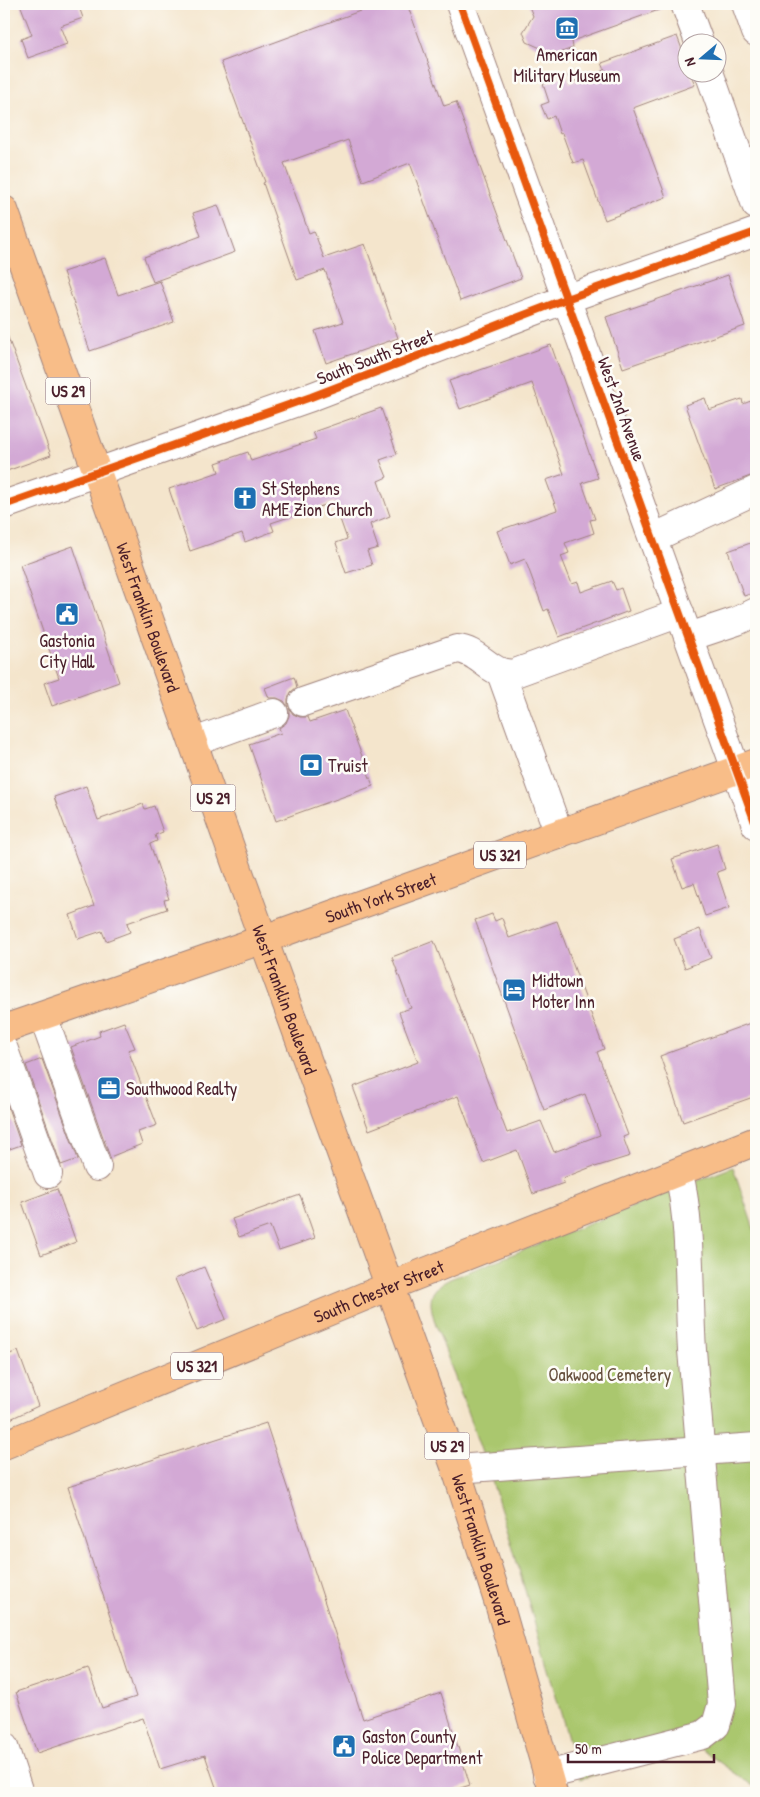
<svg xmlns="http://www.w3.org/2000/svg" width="760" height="1797" viewBox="0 0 760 1797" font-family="'Patrick Hand',sans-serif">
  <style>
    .green { fill: #aac76e; stroke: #7a734c }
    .building { fill: #d3a9d5 }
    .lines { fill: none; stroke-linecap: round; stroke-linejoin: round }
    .minor-casing { stroke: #9f827c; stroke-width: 30 }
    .major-casing { stroke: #9f827c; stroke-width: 30 }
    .minor { stroke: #fff; stroke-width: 28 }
    .major { stroke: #f8bd88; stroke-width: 28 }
    .cycleway-casing { stroke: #fdfcf7; stroke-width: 11 }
    .cycleway { stroke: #e8590c; stroke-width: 8 }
    .labels { text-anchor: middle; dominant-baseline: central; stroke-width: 5; stroke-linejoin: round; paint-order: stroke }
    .shield { fill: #fdfcf7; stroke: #806168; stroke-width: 1 }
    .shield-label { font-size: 16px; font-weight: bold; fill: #4a1f2b }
    .poi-label { font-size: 18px; fill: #4a1f2b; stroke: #fdfcf7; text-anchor: start }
    .street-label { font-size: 18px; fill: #4a1f2b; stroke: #fdfcf7 }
    .park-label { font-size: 18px; fill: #67513f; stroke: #fdfcf7 }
  </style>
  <rect width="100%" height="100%" fill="#fdfcf7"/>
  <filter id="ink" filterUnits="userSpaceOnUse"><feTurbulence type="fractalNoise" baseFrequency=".02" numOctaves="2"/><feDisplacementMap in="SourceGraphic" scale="10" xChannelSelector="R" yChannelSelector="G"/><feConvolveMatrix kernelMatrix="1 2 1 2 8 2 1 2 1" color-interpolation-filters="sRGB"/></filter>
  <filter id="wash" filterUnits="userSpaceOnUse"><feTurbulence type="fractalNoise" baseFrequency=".0096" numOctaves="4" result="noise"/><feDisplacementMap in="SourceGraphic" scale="20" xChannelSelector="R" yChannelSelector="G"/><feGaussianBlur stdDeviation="1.12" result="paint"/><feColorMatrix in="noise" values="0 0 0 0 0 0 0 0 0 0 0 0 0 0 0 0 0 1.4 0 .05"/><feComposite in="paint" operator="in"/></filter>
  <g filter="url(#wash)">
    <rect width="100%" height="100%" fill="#f4e5cc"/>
    <!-- green -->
    <path class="green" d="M 733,1167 L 756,1235 L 756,1788 L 698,1747 L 580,1779 L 511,1542 L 492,1481 L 434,1319 C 428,1298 430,1289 450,1279 Z"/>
    <g id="blocks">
      <!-- building -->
      <g class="building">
        <polygon points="20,4 78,4 83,18 60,26 67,44 28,58 21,39 32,35"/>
        <polygon points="379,4 407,4 444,106 456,102 521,278 460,301 410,163 363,181 348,140 284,163 309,233 314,231 324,258 365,244 398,338 326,363 315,331 343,322 325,270 297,280 263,183 265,182 221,62"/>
        <polygon points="528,4 670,4 670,6 572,41 573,48 548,57 545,50 527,42 523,32 533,16"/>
        <polygon points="677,36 688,65 688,72 690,72 695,85 633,108 666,197 605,220 583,160 573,163 562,133 560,134 554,116 547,119 541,105 549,102 543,84 567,75 570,83 605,70 602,63"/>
        <polygon points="218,205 235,252 153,282 144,257 201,236 193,213"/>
        <polygon points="105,258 118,295 160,281 174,322 90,351 63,272"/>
        <polygon points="728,275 745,326 623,368 606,317"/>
        <polygon points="6,332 51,455 4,472 4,333"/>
        <polygon points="551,345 598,478 582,483 595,519 590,520 594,533 565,543 569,553 561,556 572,584 578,582 581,592 612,581 616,590 621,588 629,611 559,637 548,609 544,611 525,559 510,565 497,531 557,510 546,480 564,474 532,383 460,409 449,381"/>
        <polygon points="705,398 709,410 742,399 743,404 756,399 756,474 715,489 685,405"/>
        <polygon points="381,408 397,454 380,460 387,477 378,481 390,516 370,524 378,548 367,551 372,565 346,573 336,543 347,539 334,502 271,523 274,531 245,542 242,533 190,551 169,489 219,472 216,463 248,452 251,461 316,439 313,432"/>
        <polygon points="756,541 756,592 744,596 728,551"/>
        <polygon points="73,546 119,682 52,706 44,683 59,678 20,565"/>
        <polygon points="294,677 297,687 291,692 288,699 288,707 284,701 277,698 269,698 265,688"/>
        <polygon points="289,708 293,714 300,717 308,717 310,722 345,710 373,786 276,821 249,744 281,733 279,728 286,723 289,716"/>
        <polygon points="86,786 98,820 143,804 145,809 154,806 163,832 155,835 157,841 150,844 169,899 164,900 167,909 127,923 130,932 106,941 102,931 78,939 70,915 94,906 54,797"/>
        <polygon points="717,844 725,869 717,872 729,908 705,916 694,883 682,887 672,859"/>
        <polygon points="492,914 495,921 502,918 509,938 557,921 604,1049 597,1052 628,1135 623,1137 630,1156 595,1167 594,1166 563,1178 564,1183 533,1194 517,1150 483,1163 458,1096 369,1130 353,1087 418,1062 399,1012 411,1008 392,957 434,941 507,1133 541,1121 554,1152 600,1135 585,1094 544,1110 475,920"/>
        <polygon points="700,929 711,958 685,968 674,939"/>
        <polygon points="756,1021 756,1096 683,1122 660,1056"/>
        <polygon points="124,1022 135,1048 128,1050 157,1125 138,1132 142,1144 110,1157 71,1047 100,1036 99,1031"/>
        <polygon points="42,1059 78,1159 61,1165 26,1065"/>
        <polygon points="4,1096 21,1145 4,1151"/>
        <polygon points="57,1189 76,1242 41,1255 22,1202"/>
        <polygon points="300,1195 315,1238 279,1250 270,1226 239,1237 232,1219"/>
        <polygon points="204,1267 226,1319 197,1331 175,1279"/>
        <polygon points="18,1351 38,1406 4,1422 4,1356"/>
        <polygon points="266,1423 363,1719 441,1693 470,1785 445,1793 218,1793 205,1755 160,1769 143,1718 37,1753 16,1692 88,1668 102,1708 136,1697 68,1487"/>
      </g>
    </g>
  </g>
  <g filter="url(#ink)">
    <use href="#blocks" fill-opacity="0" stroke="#9f827c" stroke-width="1"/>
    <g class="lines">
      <!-- minor casing -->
      <g class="minor-casing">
        <g id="minor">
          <polyline points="460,4 756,825"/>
          <polyline points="685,4 699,42"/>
          <polyline points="746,4 756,32"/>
          <polyline points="709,72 756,205"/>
          <polyline points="4,505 311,397 566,299 756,232"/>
          <polyline points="653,538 756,490"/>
          <polyline points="689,637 737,621 756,612"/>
          <polyline points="501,673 559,834"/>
          <path d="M 303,702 L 457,649 C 480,650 490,677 515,673 L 680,613"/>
          <polyline points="194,742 274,713"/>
          <polyline points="43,1016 97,1167"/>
          <polyline points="4,1050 48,1174"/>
          <polyline points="456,1469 756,1447"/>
          <polyline points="4,1747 19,1793"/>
          <path d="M 547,1775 L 703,1735 L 716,1725 L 722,1704 C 712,1586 701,1468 692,1350 C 688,1291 692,1231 679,1173"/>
        </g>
      </g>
      <!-- major casing -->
      <g class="major-casing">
        <g id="major">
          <path id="s1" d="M 4,210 L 241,878 L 456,1469 L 500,1607 L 553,1793"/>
          <path id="s2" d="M 4,1029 L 264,939 L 756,763"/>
          <path id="s3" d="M 4,1445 L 390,1286 L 756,1141"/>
        </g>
      </g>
      <!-- minor -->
      <use href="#minor" class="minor"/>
      <!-- major -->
      <use href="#major" class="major"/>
      <!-- cycleway casing -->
      <g class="cycleway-casing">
        <g id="cycleway">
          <polyline points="460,4 756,825"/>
          <polyline points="4,505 311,397 566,299 756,232"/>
        </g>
      </g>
      <!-- cycleway -->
      <use href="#cycleway" class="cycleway"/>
    </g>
  </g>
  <!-- icons -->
  <defs>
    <g id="museum-square" transform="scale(1.25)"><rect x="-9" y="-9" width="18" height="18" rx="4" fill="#1f6fb2" stroke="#fdfcf7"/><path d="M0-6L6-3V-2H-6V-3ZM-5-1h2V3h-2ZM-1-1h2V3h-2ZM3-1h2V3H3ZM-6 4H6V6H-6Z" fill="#fff"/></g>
    <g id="church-square" transform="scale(1.25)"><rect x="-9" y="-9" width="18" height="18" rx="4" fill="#1f6fb2" stroke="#fdfcf7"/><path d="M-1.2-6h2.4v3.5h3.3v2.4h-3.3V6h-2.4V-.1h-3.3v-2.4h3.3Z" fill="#fff"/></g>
    <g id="civic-square" transform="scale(1.25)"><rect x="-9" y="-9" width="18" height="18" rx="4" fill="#1f6fb2" stroke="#fdfcf7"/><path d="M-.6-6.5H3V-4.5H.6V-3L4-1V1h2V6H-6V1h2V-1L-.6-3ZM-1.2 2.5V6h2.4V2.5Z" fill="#fff"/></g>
    <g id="bank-square" transform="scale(1.25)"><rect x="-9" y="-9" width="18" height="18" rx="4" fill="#1f6fb2" stroke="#fdfcf7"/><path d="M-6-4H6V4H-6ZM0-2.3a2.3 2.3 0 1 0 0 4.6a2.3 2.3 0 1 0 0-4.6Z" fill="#fff"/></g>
    <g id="hotel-square" transform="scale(1.25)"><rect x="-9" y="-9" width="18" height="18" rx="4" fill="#1f6fb2" stroke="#fdfcf7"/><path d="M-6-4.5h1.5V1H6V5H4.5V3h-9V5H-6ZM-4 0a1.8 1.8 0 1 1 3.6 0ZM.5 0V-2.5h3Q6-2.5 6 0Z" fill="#fff"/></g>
    <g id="office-square" transform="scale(1.25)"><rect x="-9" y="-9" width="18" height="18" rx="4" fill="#1f6fb2" stroke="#fdfcf7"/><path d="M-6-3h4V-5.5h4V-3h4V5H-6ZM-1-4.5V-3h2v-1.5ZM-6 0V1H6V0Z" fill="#fff"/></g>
  </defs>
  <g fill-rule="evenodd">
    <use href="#museum-square" x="567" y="28"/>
    <use href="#church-square" x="245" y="498"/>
    <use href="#civic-square" x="67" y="614"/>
    <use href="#bank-square" x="311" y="765"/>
    <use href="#hotel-square" x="514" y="990"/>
    <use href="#office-square" x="109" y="1088"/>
    <use href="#civic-square" x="344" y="1746"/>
  </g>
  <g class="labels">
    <!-- shield labels -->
    <g class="shield">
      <rect x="45.5" y="377.5" width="45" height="27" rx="4"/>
      <rect x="190.5" y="784.5" width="45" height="27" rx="4"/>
      <rect x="474" y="841.5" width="52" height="27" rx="4"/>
      <rect x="171" y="1352.5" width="52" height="27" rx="4"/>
      <rect x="424.5" y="1432.5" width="45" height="27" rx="4"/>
    </g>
    <g class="shield-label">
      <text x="68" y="391">US 29</text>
      <text x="213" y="798">US 29</text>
      <text x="500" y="855">US 321</text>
      <text x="197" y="1366">US 321</text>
      <text x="447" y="1446">US 29</text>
    </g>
    <!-- poi labels -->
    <g class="poi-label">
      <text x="567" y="54" text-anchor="middle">American<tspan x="567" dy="21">Military Museum</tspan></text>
      <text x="262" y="488">St Stephens<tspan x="262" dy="21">AME Zion Church</tspan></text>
      <text x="67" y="640" text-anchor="middle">Gastonia<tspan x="67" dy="21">City Hall</tspan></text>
      <text x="328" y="765">Truist</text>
      <text x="532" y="980">Midtown<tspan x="532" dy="21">Moter Inn</tspan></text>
      <text x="126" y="1088">Southwood Realty</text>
      <text x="362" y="1736">Gaston County<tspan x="362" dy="21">Police Department</tspan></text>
    </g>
    <!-- street labels -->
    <g class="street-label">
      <text transform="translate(375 357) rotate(-21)">South South Street</text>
      <text transform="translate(622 409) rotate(70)">West 2nd Avenue</text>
      <text stroke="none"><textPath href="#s1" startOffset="432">West Franklin Boulevard</textPath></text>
      <text stroke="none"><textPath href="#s2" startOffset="399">South York Street</textPath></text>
      <text stroke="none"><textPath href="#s1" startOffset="838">West Franklin Boulevard</textPath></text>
      <text stroke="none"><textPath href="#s3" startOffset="405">South Chester Street</textPath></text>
      <text stroke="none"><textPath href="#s1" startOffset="1422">West Franklin Boulevard</textPath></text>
    </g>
    <!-- park labels -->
    <g class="park-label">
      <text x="610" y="1374">Oakwood Cemetery</text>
    </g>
  </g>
  <!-- margin -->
  <rect width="760" height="1797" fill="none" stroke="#fdfcf7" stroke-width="20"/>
  <!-- north arrow -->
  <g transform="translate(702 58) rotate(251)"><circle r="24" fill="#fdfcf7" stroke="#b5a4a5"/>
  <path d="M0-4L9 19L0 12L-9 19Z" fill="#1f6fb2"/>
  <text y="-8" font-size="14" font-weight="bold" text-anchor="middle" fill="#4a1f2b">N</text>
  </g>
  <!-- scale -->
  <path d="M568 1754v8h146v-8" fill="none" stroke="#4a1f2b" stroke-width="2.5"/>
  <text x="575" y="1754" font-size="15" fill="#4a1f2b" stroke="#fdfcf7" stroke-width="4" paint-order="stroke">50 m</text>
</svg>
